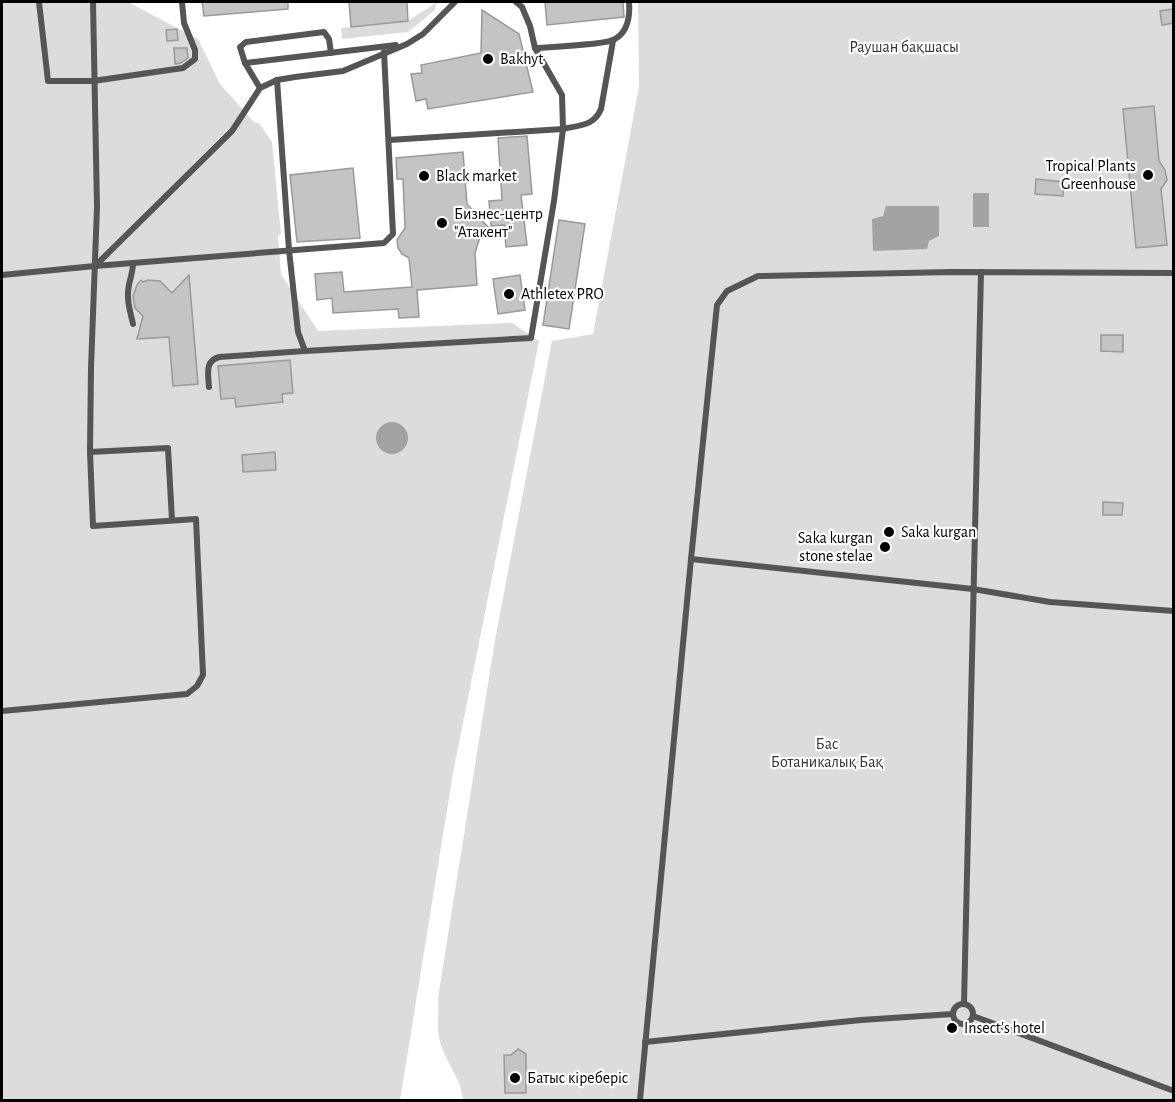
<svg xmlns="http://www.w3.org/2000/svg" width="1175" height="1102" viewBox="0 0 1175 1102" font-family="'Alegreya Sans',sans-serif">
  <style>
    .green { fill: #dcdcdc }
    .water { fill: #a3a3a3 }
    .building { fill: #c4c4c4; stroke: #999; stroke-width: 1.5 }
    .lines { fill: none; stroke-linecap: round; stroke-linejoin: round }
    .lane { stroke: #555; stroke-width: 6 }
    .poi-dot { fill: #000; stroke: #fff; stroke-width: 2 }
    .labels { text-anchor: middle; dominant-baseline: central; stroke-width: 4.5; stroke-linejoin: round; paint-order: stroke }
    .park-label { font-size: 16px; fill: #333; stroke: #fff }
    .poi-label { font-size: 16px; fill: #000; stroke: #fff; text-anchor: start }
  </style>
  <rect width="100%" height="100%" fill="#fff"/>
  <!-- green -->
  <g class="green">
    <polygon points="2,2 128,2 198,39 220,84 254,122 259,123 272,142 281,234 278,236 281,274 318,331 512,323 539,341 453,773 400,1100 2,1100"/>
    <polygon points="437,2 435,10 408,32 342,39 341,28 408,21"/>
    <path d="M 638,2 L 1173,2 L 1173,1100 L 463,1100 C 462,1078 443,1060 439,1037 C 437,1025 439,1011 438,998 L 495,640 L 552,341 L 593,334 L 639,87 Z"/>
  </g>
  <!-- water -->
  <g class="water">
    <rect x="973" y="193" width="16" height="34"/>
    <polygon points="886,206 939,206 939,236 929,241 927,249 873,251 872,219 883,216"/>
    <circle cx="392" cy="438" r="16"/>
  </g>
  <!-- building -->
  <g class="building">
    <polygon points="202,2 288,2 288,9 204,16"/>
    <polygon points="349,2 407,2 408,21 351,27"/>
    <polygon points="545,2 623,2 624,17 547,25"/>
    <polygon points="1173,9 1173,23 1162,25 1160,11"/>
    <polygon points="482,10 519,34 533,92 428,109 426,99 416,101 411,74 422,73 421,65 481,53"/>
    <polygon points="177,29 178,40 167,41 166,30"/>
    <polygon points="174,48 187,48 188,58 181,63 175,64"/>
    <polygon points="1154,106 1159,161 1165,170 1167,180 1161,189 1167,245 1136,248 1123,109"/>
    <polygon points="527,136 532,194 521,195 527,245 506,247 504,225 491,226 489,201 502,200 498,138"/>
    <polygon points="463,152 467,204 488,227 480,227 480,237 475,253 477,285 417,290 419,317 399,318 398,309 333,313 332,298 317,300 315,274 342,272 344,292 412,287 409,258 402,254 398,248 397,240 405,228 403,179 397,179 396,158"/>
    <polygon points="353,168 360,238 297,242 290,175"/>
    <polygon points="1036,179 1064,182 1063,196 1035,194"/>
    <polygon points="559,220 585,224 569,329 543,325"/>
    <polygon points="189,275 198,384 173,386 169,337 137,339 143,316 135,308 133,296 137,285 141,280 143,282 148,280 160,281 172,293"/>
    <polygon points="520,275 525,310 498,314 493,279"/>
    <polygon points="1101,335 1123,335 1123,352 1101,351"/>
    <polygon points="290,360 293,393 282,394 283,402 236,407 235,398 221,399 218,366"/>
    <polygon points="275,452 276,470 243,472 242,455"/>
    <polygon points="1103,502 1123,503 1122,515 1103,515"/>
    <polygon points="518,1049 526,1054 526,1093 505,1093 504,1055 511,1055"/>
  </g>
  <g class="lines">
    <!-- lane -->
    <g class="lane">
      <polyline points="39,2 48,81 93,81 183,68 195,59 195,50 184,23 182,2"/>
      <path d="M 535,48 C 549,47 607,45 615,39 C 629,31 630,15 629,2"/>
      <polyline points="245,63 396,45"/>
      <polyline points="277,80 289,250 298,332 305,351 531,338 554,201 563,129 562,95 535,48 530,26 522,7 516,2"/>
      <polyline points="260,88 245,63 240,47 246,42 324,32 329,39 331,53"/>
      <path d="M 389,140 L 563,129 C 580,125 594,126 601,109 L 613,41"/>
      <path d="M 133,263 C 133,274 128,283 128,293 C 127,303 131,314 133,324"/>
      <polyline points="95,266 232,131 260,88 277,80 295,77 343,71 407,44 423,34 455,2"/>
      <polyline points="2,275 95,266 384,243 393,234 384,52"/>
      <path d="M 209,387 C 208,373 205,361 219,357 L 305,351"/>
      <polyline points="90,452 168,448 172,520"/>
      <polyline points="691,559 973,589 1050,602 1174,611"/>
      <polyline points="2,711 187,694 197,686 203,675 196,519 93,526 90,452 91,368 97,207 93,2"/>
      <polyline points="964,1004 981,272"/>
      <circle cx="963" cy="1014" r="10"/>
      <polyline points="973,1016 1174,1091"/>
      <polyline points="645,1042 861,1020 953,1014"/>
      <polyline points="640,1100 691,559 717,305 727,291 758,276 951,272 1174,273"/>
    </g>
  </g>
  <!-- markers -->
  <g class="poi-dot">
    <circle cx="488" cy="59" r="6"/>
    <circle cx="1148" cy="175" r="6"/>
    <circle cx="424" cy="176" r="6"/>
    <circle cx="442" cy="223" r="6"/>
    <circle cx="509" cy="294" r="6"/>
    <circle cx="889" cy="532" r="6"/>
    <circle cx="885" cy="547" r="6"/>
    <circle cx="952" cy="1028" r="6"/>
    <circle cx="515" cy="1078" r="6"/>
  </g>
  <g class="labels">
    <!-- park labels -->
    <g class="park-label">
      <text x="904" y="47">Раушан бақшасы</text>
      <text x="827" y="744">Бас<tspan x="827" dy="18">Ботаникалық Бақ</tspan></text>
    </g>
    <!-- poi labels -->
    <g class="poi-label">
      <text x="500" y="59">Bakhyt</text>
      <text x="1136" y="166" text-anchor="end">Tropical Plants<tspan x="1136" dy="18">Greenhouse</tspan></text>
      <text x="436" y="176">Black market</text>
      <text x="454" y="214">Бизнес-центр<tspan x="454" dy="18">"Атакент"</tspan></text>
      <text x="521" y="294">Athletex PRO</text>
      <text x="901" y="532">Saka kurgan</text>
      <text x="873" y="538" text-anchor="end">Saka kurgan<tspan x="873" dy="18">stone stelae</tspan></text>
      <text x="964" y="1028">Insect's hotel</text>
      <text x="527" y="1078">Батыс кіреберіс</text>
    </g>
  </g>
  <!-- border -->
  <rect width="1175" height="1102" fill="none" stroke="#000000" stroke-width="6"/>
</svg>
